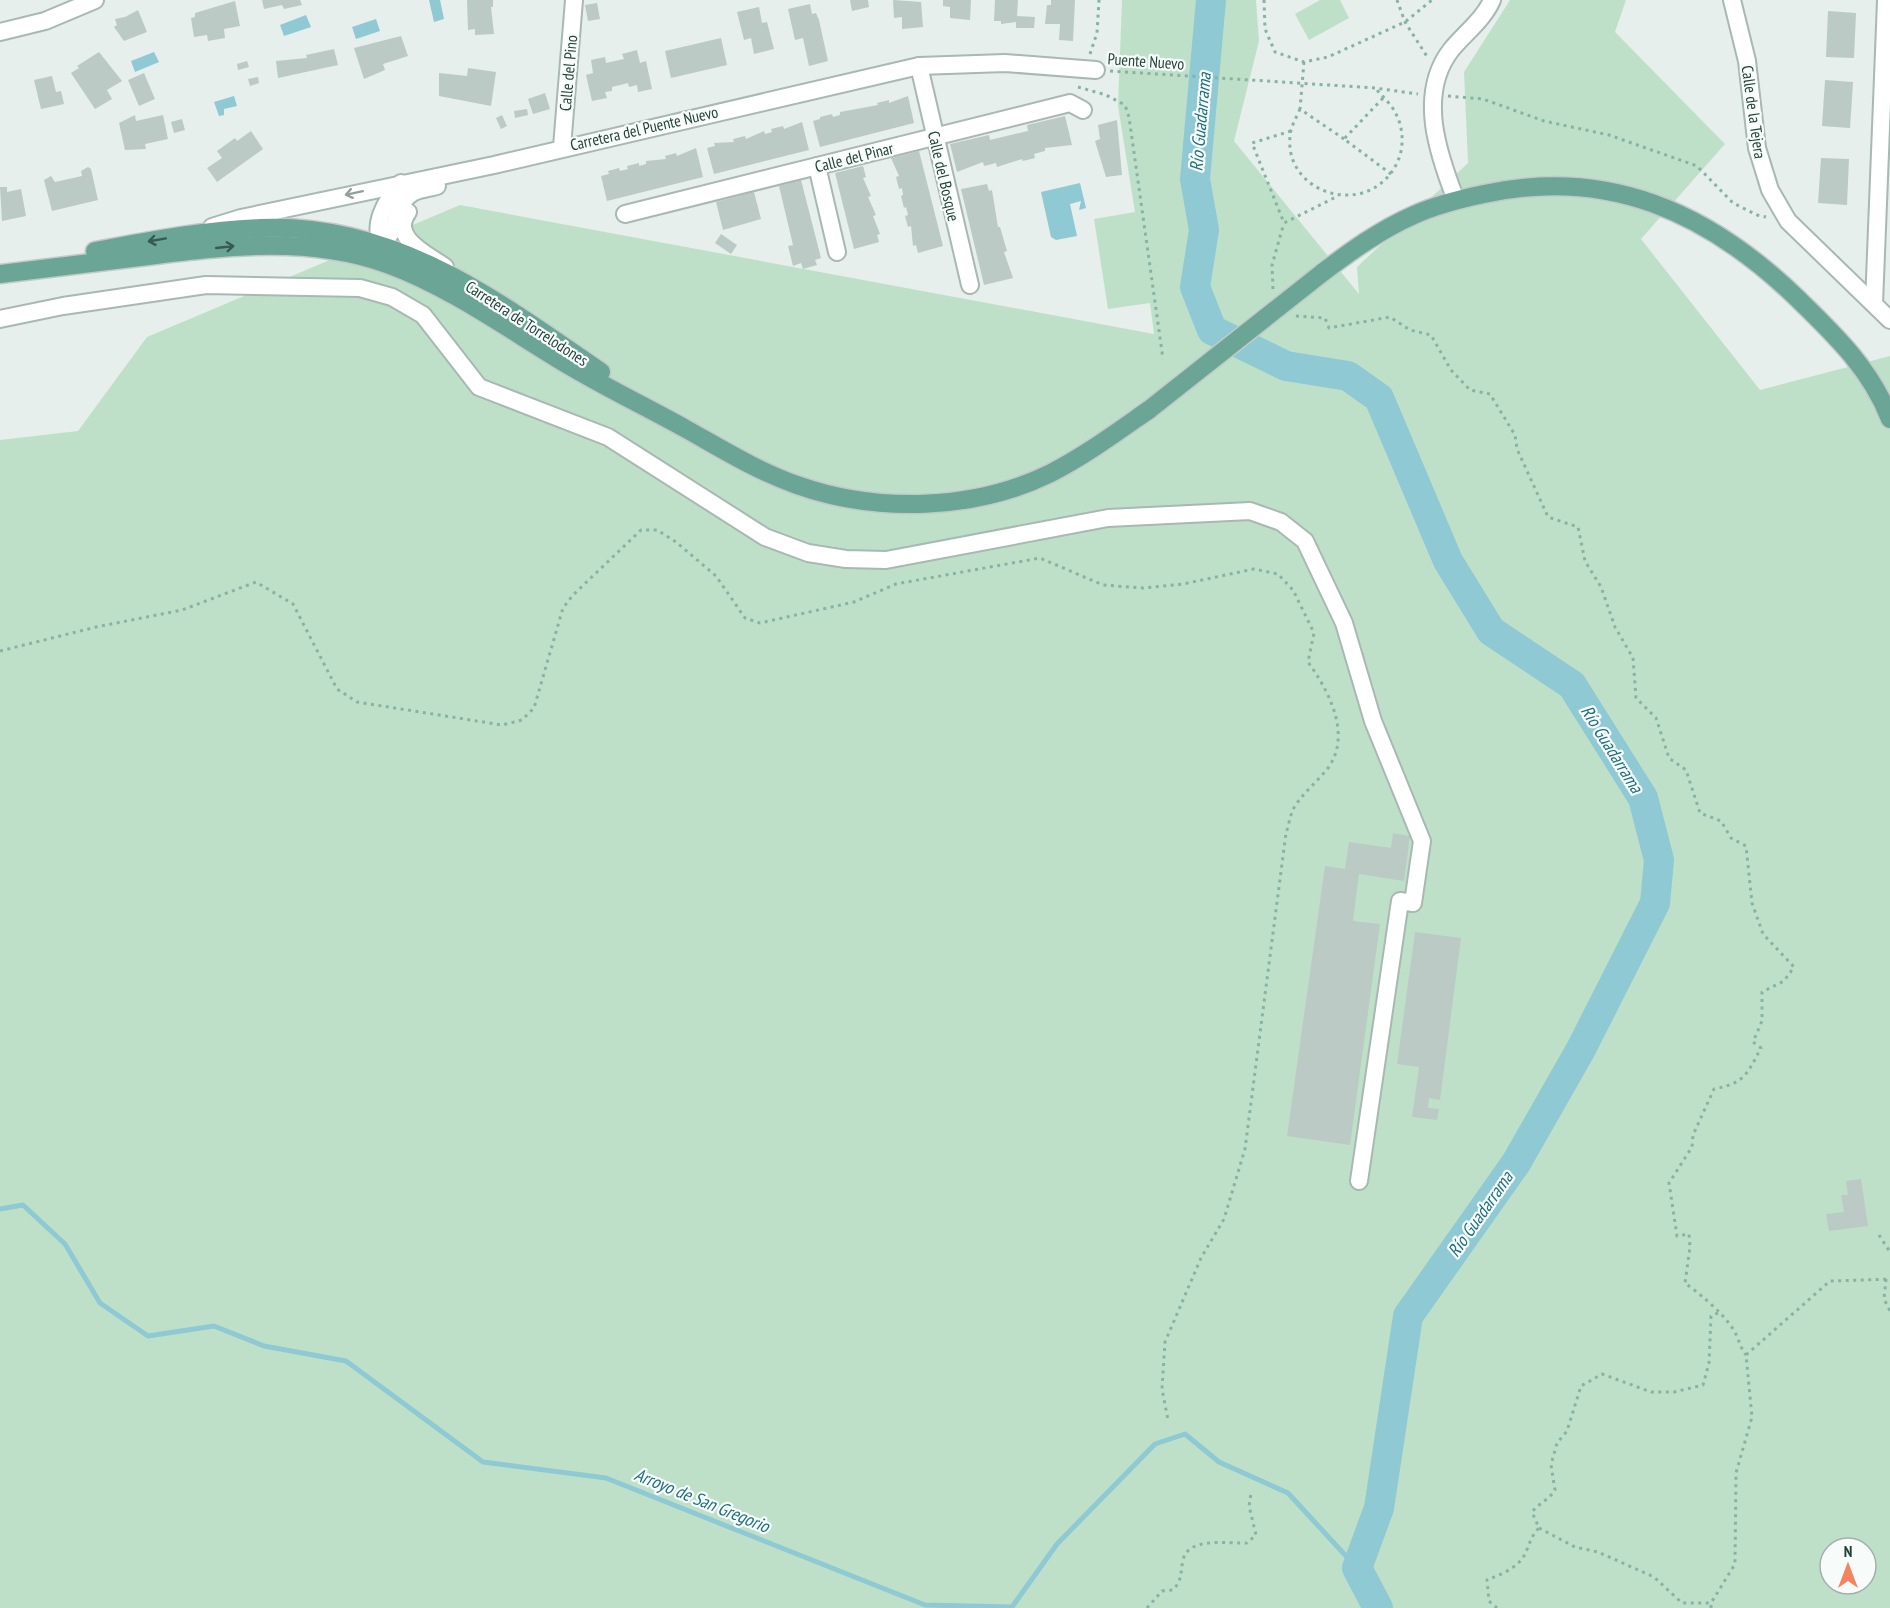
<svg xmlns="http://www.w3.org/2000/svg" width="1890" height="1608" viewBox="0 0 1890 1608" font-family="'PT Sans Narrow',sans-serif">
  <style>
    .green { fill: #bfe0c8; fill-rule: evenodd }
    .water { fill: #8ec9d4 }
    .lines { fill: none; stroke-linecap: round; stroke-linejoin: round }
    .stream { stroke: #8ec9d4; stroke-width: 5 }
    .river { stroke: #8ec9d4; stroke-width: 30 }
    .building { fill: #bbcac4 }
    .minor-casing { stroke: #a8b8b2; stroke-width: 20 }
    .major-casing { stroke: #c2cac8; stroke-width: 21 }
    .path { stroke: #86b3a5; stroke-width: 3; stroke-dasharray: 3 4.5; stroke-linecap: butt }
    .minor { stroke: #fff; stroke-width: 16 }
    .major { stroke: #6aa596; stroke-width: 18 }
    .major-bridge-casing { stroke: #c2cac8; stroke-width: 21; stroke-linecap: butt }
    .major-bridge { stroke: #6aa596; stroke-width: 18 }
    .oneway { stroke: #92a09c }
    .oneway2 { stroke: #365b51 }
    .labels { text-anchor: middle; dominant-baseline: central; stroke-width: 4.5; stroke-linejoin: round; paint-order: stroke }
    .street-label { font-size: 16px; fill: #24423a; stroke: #f7fbf9 }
    .water-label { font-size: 18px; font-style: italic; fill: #1c6f80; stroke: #f7fbf9 }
  </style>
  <rect width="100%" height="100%" fill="#e6efeb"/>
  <!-- green -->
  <g class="green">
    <path d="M 1122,0 L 1256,0 L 1259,41 L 1234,141 L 1359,294 L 1357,267 L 1468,163 L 1464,72 L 1510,0 L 1626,0 L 1615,32 L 1725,144 L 1641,239 L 1760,390 L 1890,356 L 1890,1608 L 0,1608 L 0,440 L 78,431 L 147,337 L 460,205 L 1154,334 L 1150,303 L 1108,309 L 1094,219 L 1135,212 L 1118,106 ZM 1830,1548 L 1866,1548 L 1866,1584 L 1830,1584 Z"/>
    <polygon points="1320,0 1340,0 1349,18 1309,40 1295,14"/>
  </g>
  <!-- water -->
  <g class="water">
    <polygon points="429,0 440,0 444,19 434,22"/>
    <polygon points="306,15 311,27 284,36 280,25"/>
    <polygon points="376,19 380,31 356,39 352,27"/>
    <polygon points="154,52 159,62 135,72 131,61"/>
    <polygon points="234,96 237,106 224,109 224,115 219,116 214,102"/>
    <polygon points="1080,183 1086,208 1079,210 1081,201 1070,204 1077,236 1056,240 1051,237 1041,192"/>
  </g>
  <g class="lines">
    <!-- stream -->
    <polyline class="stream" points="0,1209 23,1205 65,1244 100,1303 148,1336 214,1326 264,1346 346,1361 483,1462 606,1478 925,1605 1012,1607 1057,1544 1155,1444 1185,1434 1219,1462 1288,1493 1357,1568"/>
    <!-- river -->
    <polyline class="river" points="1211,0 1195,179 1204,230 1195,287 1212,330 1286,366 1348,376 1379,398 1448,561 1491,631 1572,685 1643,798 1659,860 1655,903 1581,1049 1516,1163 1408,1316 1379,1508 1357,1568 1378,1608"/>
  </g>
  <!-- building -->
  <g class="building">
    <polygon points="262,0 300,0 302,5 284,9 282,5 264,9"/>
    <polygon points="467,0 493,0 493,7 491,7 494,34 475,35 475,29 468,30"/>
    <polygon points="850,0 868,0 869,7 852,11"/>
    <polygon points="893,0 921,2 923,27 902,29 902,17 894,18"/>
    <polygon points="943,0 971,0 970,20 950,18 950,7 943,6"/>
    <polygon points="995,0 1018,0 1017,16 1035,17 1034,28 1016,28 1016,22 1001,24 1001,21 994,21"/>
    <polygon points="1051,0 1075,0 1073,41 1059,40 1060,24 1045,24 1047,5 1051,5"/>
    <polygon points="235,1 240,26 224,29 225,38 208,41 207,35 194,37 191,18 195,17 195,13"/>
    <polygon points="597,3 600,19 588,21 585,5"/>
    <polygon points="810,4 812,14 816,13 819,20 828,61 809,66 803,38 795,40 788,9"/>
    <polygon points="759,7 762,23 767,22 774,49 754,54 751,38 744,40 737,12"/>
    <polygon points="138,10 147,32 124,41 114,27 117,25 115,19 125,17"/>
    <polygon points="1828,11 1856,13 1854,58 1826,57"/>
    <polygon points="401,36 408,56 383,64 385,70 364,79 354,48"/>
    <polygon points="721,38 727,65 671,78 665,51"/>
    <polygon points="334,49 338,65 278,78 276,61 307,58 306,55"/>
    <polygon points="637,50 640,63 646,61 652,89 638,92 637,85 629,87 628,83 612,87 612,91 605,92 607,98 592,101 586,75 593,73 591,60 605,57 606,63 624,59 622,54"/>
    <polygon points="99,52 122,81 107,90 112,99 95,109 71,73 79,68 77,66"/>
    <polygon points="247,61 249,67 238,70 237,64"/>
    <polygon points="468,68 496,72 491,106 439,96 439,73 467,76"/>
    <polygon points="144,73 155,99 139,106 128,80"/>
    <polygon points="52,76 56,92 61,91 64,104 41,109 34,80"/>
    <polygon points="258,77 259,83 250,86 248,79"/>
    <polygon points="1825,80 1853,82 1850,128 1822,126"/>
    <polygon points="545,93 550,109 533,114 528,99"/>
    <polygon points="908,96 914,123 820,147 813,121 820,119 820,117 832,114 833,117 840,115 840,112 878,105 877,103 889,100 889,103"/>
    <polygon points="527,109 528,115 515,118 514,111"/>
    <polygon points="135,115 136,121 163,115 168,139 145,144 146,149 125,150 119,123"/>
    <polygon points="502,115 507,126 501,129 496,118"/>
    <polygon points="1065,116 1072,145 1045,148 1045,151 1034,154 1035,158 1023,161 1022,159 997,167 996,163 984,166 983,162 957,172 950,144 989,135 990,140 1028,131 1027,125"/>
    <polygon points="182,119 185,130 174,133 171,122"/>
    <polygon points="1117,120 1122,175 1106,177 1095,141 1100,139 1098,125"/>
    <polygon points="802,122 809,150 714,174 707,148 715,146 714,143 734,142 733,139 745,136 746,139 764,131 765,134 772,132 771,129 783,126 784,129"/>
    <polygon points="251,131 263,149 217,182 207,168 222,158 217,151 235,138 237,141"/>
    <polygon points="696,148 703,177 607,201 601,176 609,174 608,171 619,168 620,171 628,169 627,166 639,163 639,166 646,164 646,161 666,159 665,156 676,153 677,156"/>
    <polygon points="919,151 943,246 918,253 916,245 913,246 911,226 908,227 905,216 908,215 906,207 904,208 901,196 903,195 902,188 899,189 896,177 899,176 891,158"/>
    <polygon points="1821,158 1849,159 1847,205 1818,203"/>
    <polygon points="863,166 866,177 863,178 871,196 868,197 876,215 873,216 880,234 877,235 879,242 854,249 835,173"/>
    <polygon points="88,167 91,169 98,200 52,211 44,180 51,176 55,182 82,176 81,171"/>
    <polygon points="801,180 821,258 815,260 817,265 803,269 801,263 793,266 788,246 793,245 779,186"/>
    <polygon points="987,184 989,191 992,190 997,221 998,227 1000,227 1007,251 1004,252 1013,278 984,285 961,189"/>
    <polygon points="0,187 7,187 7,192 21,189 26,216 2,221"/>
    <polygon points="754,192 761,219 723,230 716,202"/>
    <polygon points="721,234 737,245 731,254 715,243"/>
    <polygon points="1393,833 1410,836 1404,881 1359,874 1353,921 1380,924 1350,1145 1287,1136 1325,866 1345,869 1349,842 1391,848"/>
    <polygon points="1415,932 1461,938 1440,1100 1429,1098 1428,1108 1439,1109 1437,1120 1412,1117 1419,1067 1397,1064"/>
    <polygon points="1861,1179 1868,1226 1829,1231 1826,1214 1844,1212 1841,1195 1848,1195 1846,1181"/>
  </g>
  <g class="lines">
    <!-- minor casing -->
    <g class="minor-casing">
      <g id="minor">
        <polyline points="1732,0 1747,61 1757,148 1770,190 1788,221 1890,320"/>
        <polyline points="0,32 45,21 95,0"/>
        <polyline points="919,66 970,285"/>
        <polyline points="562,147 574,0"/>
        <polyline points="817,166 837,252"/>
        <path d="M 1456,200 C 1438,154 1417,94 1451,50 C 1464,34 1484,19 1492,0"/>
        <path d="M 408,212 C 389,238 429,255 445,267"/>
        <polyline points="625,214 1070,103 1083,110"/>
        <polyline points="212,227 241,218 494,165 919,66 1005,63 1096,70"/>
        <path d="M 368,245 C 406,241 388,206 414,192 C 420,189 430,188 437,186"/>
        <path d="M 385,249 C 369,227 386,200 401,183"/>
        <polyline points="1874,304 1886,1"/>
        <polyline points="0,319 63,306 206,285 360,288 392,297 423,315 479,387 608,437 765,537 808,553 846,559 886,560 1108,518 1250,511 1281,522 1305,541 1344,623 1373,721 1422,841 1413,903 1400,901 1359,1181"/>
      </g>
    </g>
    <!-- major casing -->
    <g class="major-casing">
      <g id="major">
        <path d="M 95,251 C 150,241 205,230 261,228 C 396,223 496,300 601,372"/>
        <path d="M 1322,273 C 1351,251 1380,230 1414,215 C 1436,205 1460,199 1484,194 C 1608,167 1708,212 1797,298 C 1834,334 1871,369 1890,419"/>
        <path d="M 0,274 C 49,268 99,262 148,256 C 228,246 309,236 387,264 C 445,285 498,322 550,354 C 594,382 641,404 686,429 C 722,449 757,471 797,485 C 876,513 974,511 1051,473 C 1086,455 1117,432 1150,409"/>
      </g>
    </g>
    <!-- path -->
    <g class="path">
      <polyline points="1264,0 1265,29 1275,52 1304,62 1328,57 1405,22 1432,0"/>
      <polyline points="1397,0 1405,22 1428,58"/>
      <polyline points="1090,54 1097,33 1099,0"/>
      <polyline points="1304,62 1300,109 1344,139"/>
      <polyline points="1110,71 1375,88 1418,94"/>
      <polyline points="1078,87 1106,95 1125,105 1129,117 1163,359"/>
      <polyline points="1448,96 1483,99 1544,121 1609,135 1697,166 1733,203 1757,215 1766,217"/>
      <polyline points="1383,98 1344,139 1391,174"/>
      <path d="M 1300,109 C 1297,116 1293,123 1291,130 C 1278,193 1368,222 1397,163 C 1404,149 1404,129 1396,114 C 1392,105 1383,97 1376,89"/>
      <polyline points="1291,131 1252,143 1284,223 1338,196"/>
      <polyline points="1273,289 1272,265 1284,223"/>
      <path d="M 1296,316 L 1325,318 L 1329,328 L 1390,317 L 1410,330 L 1431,335 L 1451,370 L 1470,390 L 1490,394 L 1515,435 L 1517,449 L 1548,517 L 1578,527 L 1585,561 L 1601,587 L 1615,627 L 1633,658 L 1636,698 L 1656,718 L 1669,758 L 1686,770 L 1700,813 L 1721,821 L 1731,838 L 1746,846 L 1752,903 L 1763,934 L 1794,967 L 1784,981 L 1762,992 L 1762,1021 L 1753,1042 L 1761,1048 C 1747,1074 1745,1083 1714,1089 L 1693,1135 L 1692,1147 L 1669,1183 L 1677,1236 L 1689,1234 L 1690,1247 L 1685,1283 C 1700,1294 1723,1313 1733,1329 C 1739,1338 1739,1346 1746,1355"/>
      <path d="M 0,651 L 96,627 L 182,610 L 256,582 L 293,604 L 337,689 L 357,702 L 502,725 L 522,720 L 534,708 L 563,608 L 573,595 L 641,530 L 657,530 L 676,542 L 716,576 L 745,618 L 760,623 L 854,602 L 896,584 L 1040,558 L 1103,585 L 1143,588 L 1183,584 L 1254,569 L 1278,574 L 1293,590 L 1314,633 L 1308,662 C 1329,691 1352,735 1328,768 C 1318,781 1304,792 1295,806 C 1290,814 1289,825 1286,833 L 1245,1149 L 1224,1219 L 1201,1258 L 1165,1342 L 1162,1389 L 1168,1420"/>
      <polyline points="1879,1235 1890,1252"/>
      <polyline points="1886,1279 1884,1299 1890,1311"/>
      <polyline points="1539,1528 1575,1547 1598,1552 1654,1577 1682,1603 1711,1603"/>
      <path d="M 1147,1608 L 1162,1591 L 1173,1590 C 1183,1579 1180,1573 1183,1560 C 1188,1536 1229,1544 1247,1543 L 1256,1535 L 1249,1506 L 1251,1493"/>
      <path d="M 1497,1608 L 1489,1601 L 1487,1580 C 1499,1575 1513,1570 1522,1559 C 1529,1549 1529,1538 1539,1528 L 1532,1512 C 1539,1503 1549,1500 1555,1490 L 1551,1465 L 1557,1443 L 1567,1431 L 1581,1386 L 1602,1374 L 1651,1392 L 1674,1392 L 1703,1385 L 1709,1363 L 1711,1316 L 1718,1313"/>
      <polyline points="1711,1608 1711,1603 1735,1564 1736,1473 1752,1417 1746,1355 1830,1281 1890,1279"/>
    </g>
    <!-- minor -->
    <use href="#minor" class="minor"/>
    <!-- major -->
    <use href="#major" class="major"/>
    <!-- major-bridge casing -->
    <g class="major-bridge-casing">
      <polyline id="major-bridge" points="1150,409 1322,273"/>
    </g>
    <!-- major-bridge -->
    <use href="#major-bridge" class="major-bridge"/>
  </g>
  <!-- one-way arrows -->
  <defs><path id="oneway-shaft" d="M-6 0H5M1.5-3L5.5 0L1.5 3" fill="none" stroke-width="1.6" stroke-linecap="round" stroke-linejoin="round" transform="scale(1.5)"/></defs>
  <use class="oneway" href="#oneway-shaft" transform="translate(354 193) rotate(168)"/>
  <g class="oneway2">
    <use href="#oneway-shaft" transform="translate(157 240) rotate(170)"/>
    <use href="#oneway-shaft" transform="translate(225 247) rotate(-6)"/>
  </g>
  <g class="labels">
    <!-- street labels -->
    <g class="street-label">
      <text transform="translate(1146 61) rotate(4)">Puente Nuevo</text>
      <text transform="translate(568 73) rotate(-85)">Calle del Pino</text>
      <text transform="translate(1754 112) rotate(82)">Calle de la Tejera</text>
      <text transform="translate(644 128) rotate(-13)">Carretera del Puente Nuevo</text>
      <text transform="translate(854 157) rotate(-14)">Calle del Pinar</text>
      <text transform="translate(944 176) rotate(77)">Calle del Bosque</text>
      <text transform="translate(527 323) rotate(33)">Carretera de Torrelodones</text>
    </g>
    <!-- water labels -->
    <g class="water-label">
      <text transform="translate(1200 122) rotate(-85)">Río Guadarrama</text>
      <text transform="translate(1612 749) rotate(58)">Río Guadarrama</text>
      <text transform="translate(1480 1214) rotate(-55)">Río Guadarrama</text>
      <text transform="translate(702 1500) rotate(22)">Arroyo de San Gregorio</text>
    </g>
  </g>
  <!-- north arrow -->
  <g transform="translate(1848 1566)"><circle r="28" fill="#f7fbf9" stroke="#a3b1ad" stroke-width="1.5"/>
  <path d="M0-4.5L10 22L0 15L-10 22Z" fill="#f4845f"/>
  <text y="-9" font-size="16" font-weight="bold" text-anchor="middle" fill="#24423a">N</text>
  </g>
</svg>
